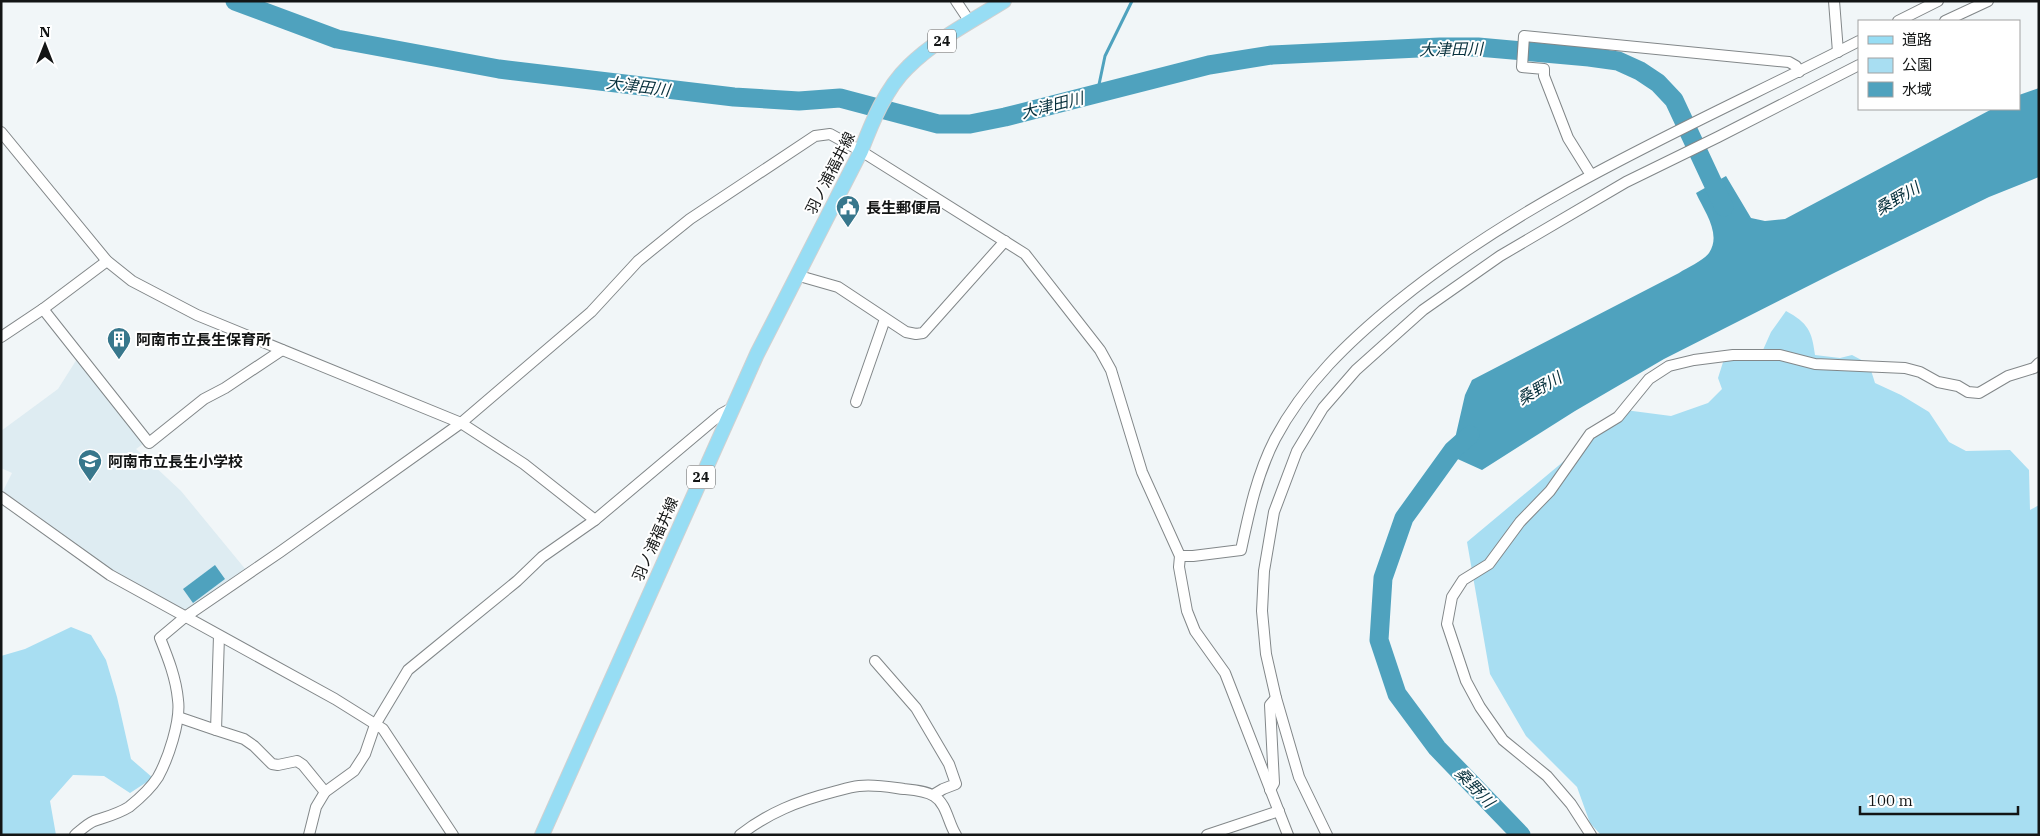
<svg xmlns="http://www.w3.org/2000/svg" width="2040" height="836" viewBox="0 0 2040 836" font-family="'IBM Plex Serif','Noto Sans JP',serif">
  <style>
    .built { fill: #deecf2 }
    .green { fill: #a8def2 }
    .water { fill: #4fa2be }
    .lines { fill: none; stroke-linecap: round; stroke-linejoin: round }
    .stream { stroke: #4fa2be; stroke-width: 3 }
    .river { stroke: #4fa2be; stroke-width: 19 }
    .minor-casing { stroke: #828789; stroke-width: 12 }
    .major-casing { stroke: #d0d0d0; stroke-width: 16 }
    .minor { stroke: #fff; stroke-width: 10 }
    .major { stroke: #97ddf4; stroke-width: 14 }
    .labels { text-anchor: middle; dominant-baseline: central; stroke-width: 4; stroke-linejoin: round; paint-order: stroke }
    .shield { fill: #fff; stroke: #5a5b5b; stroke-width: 1 }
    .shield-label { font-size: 14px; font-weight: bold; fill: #131515 }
    .street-label { font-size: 15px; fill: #131515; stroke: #fff }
    .poi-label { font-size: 15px; font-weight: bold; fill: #131515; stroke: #fff; text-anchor: start }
    .water-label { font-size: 16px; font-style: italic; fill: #08313d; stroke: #fff }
  </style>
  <rect width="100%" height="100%" fill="#f1f6f8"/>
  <!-- built -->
  <polygon class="built" points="77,359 146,442 136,449 181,491 246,570 190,610 181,612 108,567 3,491 12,473 1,468 1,431 58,389"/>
  <!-- green -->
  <g class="green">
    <path d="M 1786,311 C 1808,323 1812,331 1815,355 L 1840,358 L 1852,355 L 1869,364 L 1875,383 L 1901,395 L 1929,412 L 1949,442 L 1966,451 L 2010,450 L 2029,470 L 2030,510 L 2039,505 L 2039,835 L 1601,835 L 1590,823 L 1577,787 L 1526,736 L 1490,674 L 1467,542 L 1625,410 L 1671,416 L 1708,403 L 1722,389 L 1718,378 L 1724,359 L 1759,359 L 1771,332 Z"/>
    <polygon points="71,627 91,635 106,660 117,697 131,759 153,778 130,793 104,776 73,775 50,801 56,835 1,835 1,656 25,649"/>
  </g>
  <!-- water -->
  <g class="water">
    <path d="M 2039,88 L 2039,177 L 1989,197 L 1836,272 L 1664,359 L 1575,411 L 1482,470 L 1451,456 L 1465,395 L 1472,380 L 1679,273 C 1688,267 1703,261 1709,253 C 1722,234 1704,211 1696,193 L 1726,176 L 1751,218 L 1765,221 L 1785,219 L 1992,109 L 2019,109 L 2019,95 Z"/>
    <polygon points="215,565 225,579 193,603 183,589"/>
  </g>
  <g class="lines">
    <!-- stream -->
    <polyline class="stream" points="1097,94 1105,56 1132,1"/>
    <!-- river -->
    <g class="river">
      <polyline points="235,1 337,39 499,69 734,97 799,101 840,98 938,124 970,124 1005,117 1209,65 1272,55 1440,47 1478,47 1589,57 1618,61 1640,71 1658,83 1674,100 1724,207"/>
      <polyline points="1470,435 1453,450 1404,518 1383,578 1379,640 1397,694 1437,748 1521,835"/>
    </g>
    <!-- minor casing -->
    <g class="minor-casing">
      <g id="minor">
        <polyline points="956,1 970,22"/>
        <polyline points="1834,1 1838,52"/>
        <polyline points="1898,21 1938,1"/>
        <polyline points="1945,21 1988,1"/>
        <polyline points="1,132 107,261 132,281 197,315 461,423 524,464 595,520"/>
        <polyline points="1591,175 1568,138 1544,76 1544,69 1522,67 1524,36 1789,62 1796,66 1799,72"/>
        <polyline points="796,275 838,287 906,332 916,334 923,333 1005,241"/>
        <polyline points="43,309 149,443 204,399 225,388 282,350"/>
        <polyline points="1,337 43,309 107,261"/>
        <polyline points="856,402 885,319"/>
        <polyline points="1,497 110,575 335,699 383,729 453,835"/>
        <path d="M 1180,556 L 1193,556 L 1241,550 C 1249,512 1257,474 1275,439 C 1304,384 1349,341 1397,302 C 1535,190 1701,122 1859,41"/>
        <polyline points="875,661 916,708 949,764 956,784 943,789 933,795"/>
        <polyline points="178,717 216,730 219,636"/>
        <polyline points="216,730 244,739 254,746 272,764 278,765 297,761 303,765 325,792"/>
        <polyline points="1270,790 1274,783 1270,705 1276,698"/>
        <path d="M 75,835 C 81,830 87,824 94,821 C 106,817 118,814 129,807 C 139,799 151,788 158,777 C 168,759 181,721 178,700 C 176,678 168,658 160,638 L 185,617 L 280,552 L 461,423 L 591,312 L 638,261 L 690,219 L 815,136 L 830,134 L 861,151 L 1025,254 L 1100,350 L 1111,370 L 1142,472 L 1180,556 L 1179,567 L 1187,611 L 1195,631 L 1225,673 L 1288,835"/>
        <polyline points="309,835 316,807 325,792 354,771 365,754 375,725 408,670 517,581 542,557 595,520 721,414 732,408"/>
        <path d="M 740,835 C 768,813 798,801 833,792 C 841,790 850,787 859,786 C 874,784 889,787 904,789 C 914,790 926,791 934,796 C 947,804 948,823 956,835"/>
        <polyline points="1207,835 1279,811"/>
        <polyline points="1327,835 1299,777 1276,698 1266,654 1262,611 1264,571 1274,512 1297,451 1323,408 1356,370 1423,310 1500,256 1626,182 1718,137 1859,65"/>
        <polyline points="1591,835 1571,804 1547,776 1503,740 1480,707 1466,681 1447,624 1452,597 1463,580 1489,564 1520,522 1550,491 1590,434 1618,417 1649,379 1669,366 1694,360 1733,355 1780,355 1815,364 1905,368 1920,372 1938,382 1958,386 1968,392 1979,393 2008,376 2034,368 2039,363"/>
      </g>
    </g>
    <!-- major casing -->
    <g class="major-casing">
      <path id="major" d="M 542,835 L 757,354 L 861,151 C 872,122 886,88 908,67 C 935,40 972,21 1004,1"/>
    </g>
    <!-- minor -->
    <use href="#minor" class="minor"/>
    <!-- major -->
    <use href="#major" class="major"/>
  </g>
  <!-- icons -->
  <defs>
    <g id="civic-pin" transform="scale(1.25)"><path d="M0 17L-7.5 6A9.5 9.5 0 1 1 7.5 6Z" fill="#38778c" stroke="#fff"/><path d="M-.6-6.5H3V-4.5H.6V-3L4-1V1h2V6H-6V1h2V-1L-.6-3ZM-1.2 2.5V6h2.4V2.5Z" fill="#fff"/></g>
    <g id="building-pin" transform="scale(1.25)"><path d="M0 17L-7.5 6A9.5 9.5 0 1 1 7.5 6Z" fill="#38778c" stroke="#fff"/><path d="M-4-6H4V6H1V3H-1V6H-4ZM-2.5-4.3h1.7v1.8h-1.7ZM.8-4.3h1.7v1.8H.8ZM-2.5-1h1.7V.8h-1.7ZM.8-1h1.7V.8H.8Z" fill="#fff"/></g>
    <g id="school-pin" transform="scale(1.25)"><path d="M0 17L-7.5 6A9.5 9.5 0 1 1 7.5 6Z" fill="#38778c" stroke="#fff"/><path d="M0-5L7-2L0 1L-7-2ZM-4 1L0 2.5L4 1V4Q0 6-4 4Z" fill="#fff"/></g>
  </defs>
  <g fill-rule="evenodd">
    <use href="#civic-pin" x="848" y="207"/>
    <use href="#building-pin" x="119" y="339"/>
    <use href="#school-pin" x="90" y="461"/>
  </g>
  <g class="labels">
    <!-- shield labels -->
    <g class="shield">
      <rect x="928" y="29.5" width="28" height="23" rx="4"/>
      <rect x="687" y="465.5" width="28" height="23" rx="4"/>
    </g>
    <g class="shield-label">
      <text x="942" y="41">24</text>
      <text x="701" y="477">24</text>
    </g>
    <!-- street labels -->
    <g class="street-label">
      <text transform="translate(830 173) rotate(-63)">羽ノ浦福井線</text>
      <text transform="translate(655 539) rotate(-66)">羽ノ浦福井線</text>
    </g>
    <!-- poi labels -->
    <g class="poi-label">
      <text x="866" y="207">長生郵便局</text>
      <text x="136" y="339">阿南市立長生保育所</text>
      <text x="108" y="461">阿南市立長生小学校</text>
    </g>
    <!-- water labels -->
    <g class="water-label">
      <text transform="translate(1451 49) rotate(-1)">大津田川</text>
      <text transform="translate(638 86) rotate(7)">大津田川</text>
      <text transform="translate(1052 105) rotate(-14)">大津田川</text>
      <text transform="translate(1897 198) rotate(-30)">桑野川</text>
      <text transform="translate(1539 388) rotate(-30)">桑野川</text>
      <text transform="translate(1475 787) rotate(46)">桑野川</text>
    </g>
  </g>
  <!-- border -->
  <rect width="2040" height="836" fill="none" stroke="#131515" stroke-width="5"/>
  <!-- legend -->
  <rect x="1858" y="20" width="162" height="90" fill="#ffffff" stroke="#a1a1a1"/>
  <rect x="1868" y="36" width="25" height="8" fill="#97ddf4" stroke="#a1a1a1"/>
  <text x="1902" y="45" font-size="15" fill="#131515">道路</text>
  <rect x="1868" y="58" width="25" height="15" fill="#a8def2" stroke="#a1a1a1"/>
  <text x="1902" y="70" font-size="15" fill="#131515">公園</text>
  <rect x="1868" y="82" width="25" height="15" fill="#4fa2be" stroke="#a1a1a1"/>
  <text x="1902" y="95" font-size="15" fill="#131515">水域</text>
  <!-- north arrow -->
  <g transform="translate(45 45)" stroke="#ffffff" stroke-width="4" paint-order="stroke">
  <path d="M0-4L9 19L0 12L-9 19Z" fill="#131515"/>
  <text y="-8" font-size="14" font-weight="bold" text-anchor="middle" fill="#131515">N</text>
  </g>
  <!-- scale -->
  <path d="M1860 806v8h158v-8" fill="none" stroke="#131515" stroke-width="2.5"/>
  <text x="1868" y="806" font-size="15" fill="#131515" stroke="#ffffff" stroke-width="4" paint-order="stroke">100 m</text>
</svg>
